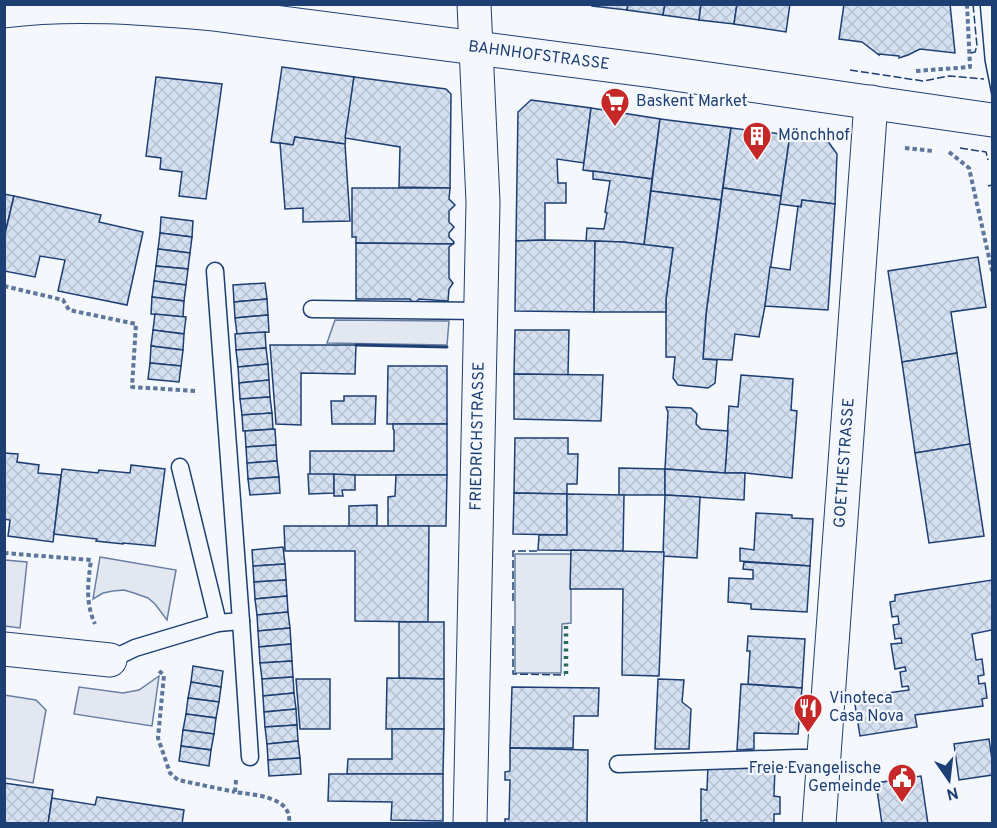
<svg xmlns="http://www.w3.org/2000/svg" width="997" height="828" viewBox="0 0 997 828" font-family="Overpass,sans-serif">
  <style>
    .parking { fill: #e3e8f0; stroke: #687fa3; stroke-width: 1.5 }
    .building { fill: url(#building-cross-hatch); stroke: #1d3f73; stroke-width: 1.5 }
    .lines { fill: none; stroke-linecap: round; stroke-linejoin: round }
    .lane-casing { stroke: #1d3f73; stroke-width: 19 }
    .street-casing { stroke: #1d3f73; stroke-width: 35 }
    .secondary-casing { stroke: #1d3f73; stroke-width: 35 }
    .path { stroke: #5e769c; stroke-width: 4; stroke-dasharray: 4.5 3; stroke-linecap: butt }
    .lane { stroke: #f4f7fb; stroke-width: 16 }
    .street { stroke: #f4f7fb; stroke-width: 33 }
    .secondary { stroke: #f4f7fb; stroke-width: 33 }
    .tram { stroke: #1d3f73; stroke-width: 1.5 }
    .hedge { stroke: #2c6c60; stroke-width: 4.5; stroke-dasharray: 3 4.5; stroke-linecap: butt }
    .fence { stroke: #1d3f73; stroke-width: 1.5; stroke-dasharray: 8 3; stroke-linecap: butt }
    .wall { stroke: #1d3f73; stroke-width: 3 }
    .labels { text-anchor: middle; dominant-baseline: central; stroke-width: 4.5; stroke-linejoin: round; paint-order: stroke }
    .street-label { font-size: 16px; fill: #1d3f73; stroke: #f4f7fb }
    .poi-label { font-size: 16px; fill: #1d3f73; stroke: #f4f7fb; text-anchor: start }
  </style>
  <defs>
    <pattern id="building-cross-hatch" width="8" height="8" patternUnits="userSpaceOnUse" patternTransform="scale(1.5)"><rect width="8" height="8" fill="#d5e0f0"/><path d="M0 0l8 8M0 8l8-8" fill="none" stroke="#b6c1d1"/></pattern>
  </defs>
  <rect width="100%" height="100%" fill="#f4f7fb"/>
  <!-- parking -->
  <g class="parking">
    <polygon points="335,320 449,321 447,345 327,343"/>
    <polygon points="515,554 571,554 571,623 562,624 561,673 515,673"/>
    <polygon points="100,557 176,570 167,620 155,604 148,598 134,593 124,590 113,591 103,593 93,599"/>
    <polygon points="5,560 27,562 20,628 5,626"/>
    <polygon points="159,676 152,726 74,714 79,687 123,693 139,690"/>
    <polygon points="4,695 36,700 46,710 33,783 5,778"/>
  </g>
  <!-- building -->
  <g class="building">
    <polygon points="592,4 628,4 627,10 592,6"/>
    <polygon points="628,4 665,4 663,15 627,10"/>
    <polygon points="665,4 701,4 699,20 663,15"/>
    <polygon points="701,4 737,4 734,24 699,20"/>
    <polygon points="737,4 790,4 786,32 734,24"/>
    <polygon points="844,4 950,4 955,53 920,49 908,55 899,58 899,56 879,54 879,55 862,42 839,39"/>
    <polygon points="282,67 354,77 345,144 295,137 293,145 271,142"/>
    <polygon points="156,77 222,84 206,199 179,196 182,172 160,169 161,158 146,156"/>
    <polygon points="354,77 446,89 451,94 450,188 399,187 400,147 345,138"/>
    <polygon points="531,100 591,108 584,163 557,159 558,183 566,183 566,203 545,203 545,240 516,241 518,112"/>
    <polygon points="591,108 660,119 652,179 583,170"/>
    <polygon points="660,119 731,128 721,200 651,191"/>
    <polygon points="731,128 790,135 781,196 723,188"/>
    <polygon points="790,135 827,140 837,154 835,204 802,200 801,207 780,204"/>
    <polygon points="295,137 345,144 350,221 303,222 303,208 285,209 280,143 293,145"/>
    <polygon points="593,171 652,179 644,245 623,242 586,241 587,228 604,229 607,213 605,212 610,181 593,179"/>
    <polygon points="352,188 450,188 449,199 455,205 449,211 449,222 454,227 449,233 449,237 454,242 453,244 356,243 356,237 352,237"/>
    <polygon points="723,188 781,196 765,306 759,337 735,334 732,360 703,359 706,314"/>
    <polygon points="651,191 721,200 706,314 703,359 717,360 715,383 708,388 678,385 673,378 675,357 666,357 666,299 673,248 644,245"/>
    <polygon points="4,194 14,196 4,238"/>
    <polygon points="14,196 101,215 99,222 143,232 127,305 58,291 65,260 40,256 35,277 4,271 4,238"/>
    <polygon points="802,200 835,204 828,310 765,306 770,267 790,270 798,206 801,207"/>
    <polygon points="161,217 193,221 192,237 160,233"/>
    <polygon points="160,233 192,237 190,253 158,249"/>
    <polygon points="545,240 595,241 594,312 515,311 516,241"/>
    <polygon points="595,241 623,242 673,248 666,299 666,312 594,312"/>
    <polygon points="356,243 453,244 449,247 449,278 453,283 449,289 448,301 419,299 414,304 410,299 356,299"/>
    <polygon points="158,249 190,253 188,269 156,266"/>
    <polygon points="978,257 986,307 951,312 957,353 902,362 888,271"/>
    <polygon points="156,266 188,269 186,285 154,281"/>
    <polygon points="154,281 186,285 184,301 152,297"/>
    <polygon points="265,283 267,299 234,302 233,285"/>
    <polygon points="152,297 184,301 183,317 151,314"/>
    <polygon points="267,299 268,315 235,318 234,302"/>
    <polygon points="155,314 186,317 184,334 153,330"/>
    <polygon points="268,315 269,332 237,334 235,318"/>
    <polygon points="153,330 184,334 183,350 151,346"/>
    <polygon points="515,330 569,330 568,375 514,374"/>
    <polygon points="265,332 266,348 236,350 235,334"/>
    <polygon points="270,345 356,345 355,374 301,373 301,425 276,424"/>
    <polygon points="151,346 183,350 181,366 150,363"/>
    <polygon points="266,348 268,364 238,367 236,350"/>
    <polygon points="957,353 970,444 915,453 902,362"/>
    <polygon points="150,363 181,366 179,382 148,379"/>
    <polygon points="268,364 269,380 239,383 238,367"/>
    <polygon points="388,366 447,366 447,424 387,424"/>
    <polygon points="514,374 603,375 601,421 514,419"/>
    <polygon points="741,375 793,379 791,410 797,411 792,478 745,473 725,473 729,406 738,407"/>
    <polygon points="269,380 270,397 240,399 239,383"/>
    <polygon points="344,396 376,396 375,424 332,424 331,401 344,401"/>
    <polygon points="270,397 272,413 242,415 240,399"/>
    <polygon points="666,407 691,408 697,414 696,424 701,429 728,431 725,473 665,469 668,412"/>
    <polygon points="272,413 273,429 243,431 242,415"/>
    <polygon points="393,424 447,424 447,475 310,475 310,451 394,451 394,430 393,429"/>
    <polygon points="275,429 276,445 246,447 245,431"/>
    <polygon points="515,438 568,438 568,454 578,454 577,484 567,484 567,494 514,493"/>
    <polygon points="970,444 984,536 929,543 915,453"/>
    <polygon points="276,445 277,461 247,463 246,447"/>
    <polygon points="4,453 18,454 17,462 39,465 38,473 61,475 53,542 8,536 10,520 4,519"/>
    <polygon points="277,461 279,477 248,479 247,463"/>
    <polygon points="131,465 165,469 155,546 123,543 123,544 96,541 97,539 54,534 62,469 98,473 99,470 130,473"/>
    <polygon points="619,468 665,469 665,495 619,495"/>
    <polygon points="665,469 725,473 745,473 744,500 665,495"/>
    <polygon points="308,474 334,474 334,493 309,494"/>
    <polygon points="334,474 355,475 355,490 342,490 343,496 334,496"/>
    <polygon points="396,475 447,475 446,526 388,526 388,497 395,496"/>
    <polygon points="279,477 280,493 250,495 248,479"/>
    <polygon points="514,493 567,494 567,535 513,534"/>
    <polygon points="567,494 624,495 623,551 538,550 539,535 567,535"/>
    <polygon points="665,495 700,497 697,558 663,556"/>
    <polygon points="377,505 377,526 349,526 349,506"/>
    <polygon points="756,513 792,515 792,518 813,519 810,566 740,561 740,548 754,550"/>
    <polygon points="284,526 429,526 428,622 355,621 355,551 285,551"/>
    <polygon points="283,547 285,564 253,566 252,550"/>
    <polygon points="571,550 664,552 659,676 622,675 623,589 570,589"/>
    <polygon points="744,562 810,566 807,612 751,609 751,604 728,602 729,578 753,579 753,570 743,569"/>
    <polygon points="285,564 286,580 254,582 253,566"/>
    <polygon points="286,580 287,596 255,599 254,582"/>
    <polygon points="992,580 992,630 972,634 976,660 982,659 984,675 978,676 979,684 985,683 987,698 982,699 983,706 915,715 917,727 860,736 854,698 909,690 908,686 902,687 900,672 906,671 905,667 895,669 891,644 902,643 901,638 895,639 893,625 899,624 898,616 892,617 890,602 895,601 895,595"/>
    <polygon points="287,596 288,612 257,615 255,599"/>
    <polygon points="288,612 290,628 258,631 257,615"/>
    <polygon points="399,622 444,622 444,679 399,678"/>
    <polygon points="290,628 291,644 259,647 258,631"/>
    <polygon points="748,636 805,639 802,688 748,684 750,651 747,651"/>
    <polygon points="291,644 292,661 260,663 259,647"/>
    <polygon points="292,661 293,677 262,679 260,663"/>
    <polygon points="193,666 223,671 221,687 191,682"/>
    <polygon points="293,677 294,693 263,696 262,679"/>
    <polygon points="387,678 444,679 444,729 386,729"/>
    <polygon points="296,679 330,679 330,729 300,729"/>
    <polygon points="658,679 684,680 682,702 691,709 689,749 655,749"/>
    <polygon points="191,682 221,687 219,702 188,698"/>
    <polygon points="741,684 802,688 798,734 754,733 754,749 737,750"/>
    <polygon points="512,687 599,688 598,716 574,716 573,748 510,748"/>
    <polygon points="294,693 296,709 264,712 263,696"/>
    <polygon points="188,698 219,702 216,718 186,714"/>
    <polygon points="296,709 297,725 265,727 264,712"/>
    <polygon points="186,714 216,718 214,734 183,730"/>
    <polygon points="297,725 298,741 267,744 265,727"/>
    <polygon points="392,729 444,729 443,774 347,774 348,759 392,759"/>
    <polygon points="183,730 214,734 211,750 181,746"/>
    <polygon points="989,739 992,760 992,775 959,780 954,744"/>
    <polygon points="298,741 300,758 268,760 267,744"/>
    <polygon points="181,746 211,750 209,766 179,761"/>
    <polygon points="510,748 588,750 587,824 505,824 505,819 509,819 510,780 505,780 505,772 510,771"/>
    <polygon points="300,758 301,774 269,776 268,760"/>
    <polygon points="708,765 775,766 774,796 780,797 780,814 774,814 774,824 707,824 707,820 701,821 701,789 707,790"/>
    <polygon points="329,774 443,774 443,821 391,820 392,802 328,801"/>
    <polygon points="921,776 928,824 882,824 876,783"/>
    <polygon points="4,783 53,790 48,824 4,824"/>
    <polygon points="97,797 184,810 182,824 48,824 52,798 95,805"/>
  </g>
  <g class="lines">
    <!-- lane casing -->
    <g class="lane-casing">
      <g id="lane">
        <polyline points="312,309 480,311"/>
        <polyline points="180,467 218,623"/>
        <polyline points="241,621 250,757"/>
        <polyline points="110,660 135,648 218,623 241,621 215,271"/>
        <polyline points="618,764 797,758 823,758"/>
      </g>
    </g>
    <!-- street casing -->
    <g class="street-casing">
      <g id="street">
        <polyline points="4,649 110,660"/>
        <path id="s1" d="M 470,824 L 483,202 L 474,4"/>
        <path id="s2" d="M 819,824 L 871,102"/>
      </g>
    </g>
    <!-- secondary casing -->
    <g class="secondary-casing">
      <g id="secondary">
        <path id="s3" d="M 4,11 C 74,2 143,8 213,14 L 653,71 L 992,120"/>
      </g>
    </g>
    <!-- path -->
    <g class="path">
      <polyline points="916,71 970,67 967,4"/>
      <polyline points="905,148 933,151"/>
      <polyline points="949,152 969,168 992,271"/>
      <polyline points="4,286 63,300 69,310 136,324 132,387 196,391"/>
      <path d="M 4,553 L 91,560 C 88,583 85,602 95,624"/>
      <polyline points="159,671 164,675 158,738 170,773 178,780 235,792"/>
      <path d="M 236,780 L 235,792 C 254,795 293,796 289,824"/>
    </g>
    <!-- lane -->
    <use href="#lane" class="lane"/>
    <!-- street -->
    <use href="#street" class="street"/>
    <!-- secondary -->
    <use href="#secondary" class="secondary"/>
    <!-- tram -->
    <polyline class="tram" points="980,4 985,61 992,96"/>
    <!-- hedge -->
    <polyline class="hedge" points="566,674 566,626"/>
    <!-- fence -->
    <g class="fence">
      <polyline points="971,53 975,52 977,46 973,4"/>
      <polyline points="850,70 923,81 949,76 984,79"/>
      <polyline points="960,148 986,152 988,160"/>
      <polyline points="988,186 992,185"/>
      <polyline points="513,601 513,551 537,551"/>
      <polyline points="513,626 513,674 565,675"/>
    </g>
    <!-- wall -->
    <polyline class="wall" points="356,345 447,347"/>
  </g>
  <!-- icons -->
  <defs>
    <g id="supermarket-pin" transform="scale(1.5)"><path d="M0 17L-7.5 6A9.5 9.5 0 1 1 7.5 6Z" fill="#c62828" stroke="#f4f7fb"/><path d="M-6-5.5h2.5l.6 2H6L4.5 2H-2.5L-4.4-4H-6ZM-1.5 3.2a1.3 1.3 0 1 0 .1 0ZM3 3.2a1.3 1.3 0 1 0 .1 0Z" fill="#fff"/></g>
    <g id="building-pin" transform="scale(1.5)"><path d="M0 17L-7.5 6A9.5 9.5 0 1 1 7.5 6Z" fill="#c62828" stroke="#f4f7fb"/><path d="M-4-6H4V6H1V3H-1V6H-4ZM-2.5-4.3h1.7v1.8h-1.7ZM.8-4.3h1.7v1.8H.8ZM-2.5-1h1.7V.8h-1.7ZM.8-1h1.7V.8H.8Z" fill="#fff"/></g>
    <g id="restaurant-pin" transform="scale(1.5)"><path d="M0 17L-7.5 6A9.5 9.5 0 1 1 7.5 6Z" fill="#c62828" stroke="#f4f7fb"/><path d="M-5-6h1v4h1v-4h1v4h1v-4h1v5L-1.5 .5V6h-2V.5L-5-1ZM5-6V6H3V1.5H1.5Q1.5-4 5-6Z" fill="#fff"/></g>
    <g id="civic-pin" transform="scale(1.5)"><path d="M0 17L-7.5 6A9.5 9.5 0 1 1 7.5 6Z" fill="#c62828" stroke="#f4f7fb"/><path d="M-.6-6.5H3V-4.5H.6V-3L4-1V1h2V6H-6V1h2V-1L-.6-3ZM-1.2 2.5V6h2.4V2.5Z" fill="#fff"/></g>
  </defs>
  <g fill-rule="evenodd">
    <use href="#supermarket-pin" x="615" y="102"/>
    <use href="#building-pin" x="757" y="136"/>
    <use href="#restaurant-pin" x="808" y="708"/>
    <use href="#civic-pin" x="902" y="778"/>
  </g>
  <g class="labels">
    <!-- street labels -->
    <g class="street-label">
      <text stroke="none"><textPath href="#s3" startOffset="538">BAHNHOFSTRASSE</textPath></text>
      <text stroke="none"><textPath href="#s1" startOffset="388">FRIEDRICHSTRASSE</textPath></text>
      <text stroke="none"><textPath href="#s2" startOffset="362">GOETHESTRASSE</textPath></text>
    </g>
    <!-- poi labels -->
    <g class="poi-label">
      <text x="636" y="102">Baskent Market</text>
      <text x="778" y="136">Mönchhof</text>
      <text x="829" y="699">Vinoteca<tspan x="829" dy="18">Casa Nova</tspan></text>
      <text x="881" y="769" text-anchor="end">Freie Evangelische<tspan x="881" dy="18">Gemeinde</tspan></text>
    </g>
  </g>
  <!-- border -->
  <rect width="997" height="828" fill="none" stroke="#1d3f73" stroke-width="12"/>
  <!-- north arrow -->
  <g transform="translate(949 780) rotate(166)" stroke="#f4f7fb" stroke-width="4.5" paint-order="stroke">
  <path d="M0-4.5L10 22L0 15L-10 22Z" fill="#1d3f73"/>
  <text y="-9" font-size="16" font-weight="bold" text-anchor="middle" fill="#1d3f73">N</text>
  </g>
</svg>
